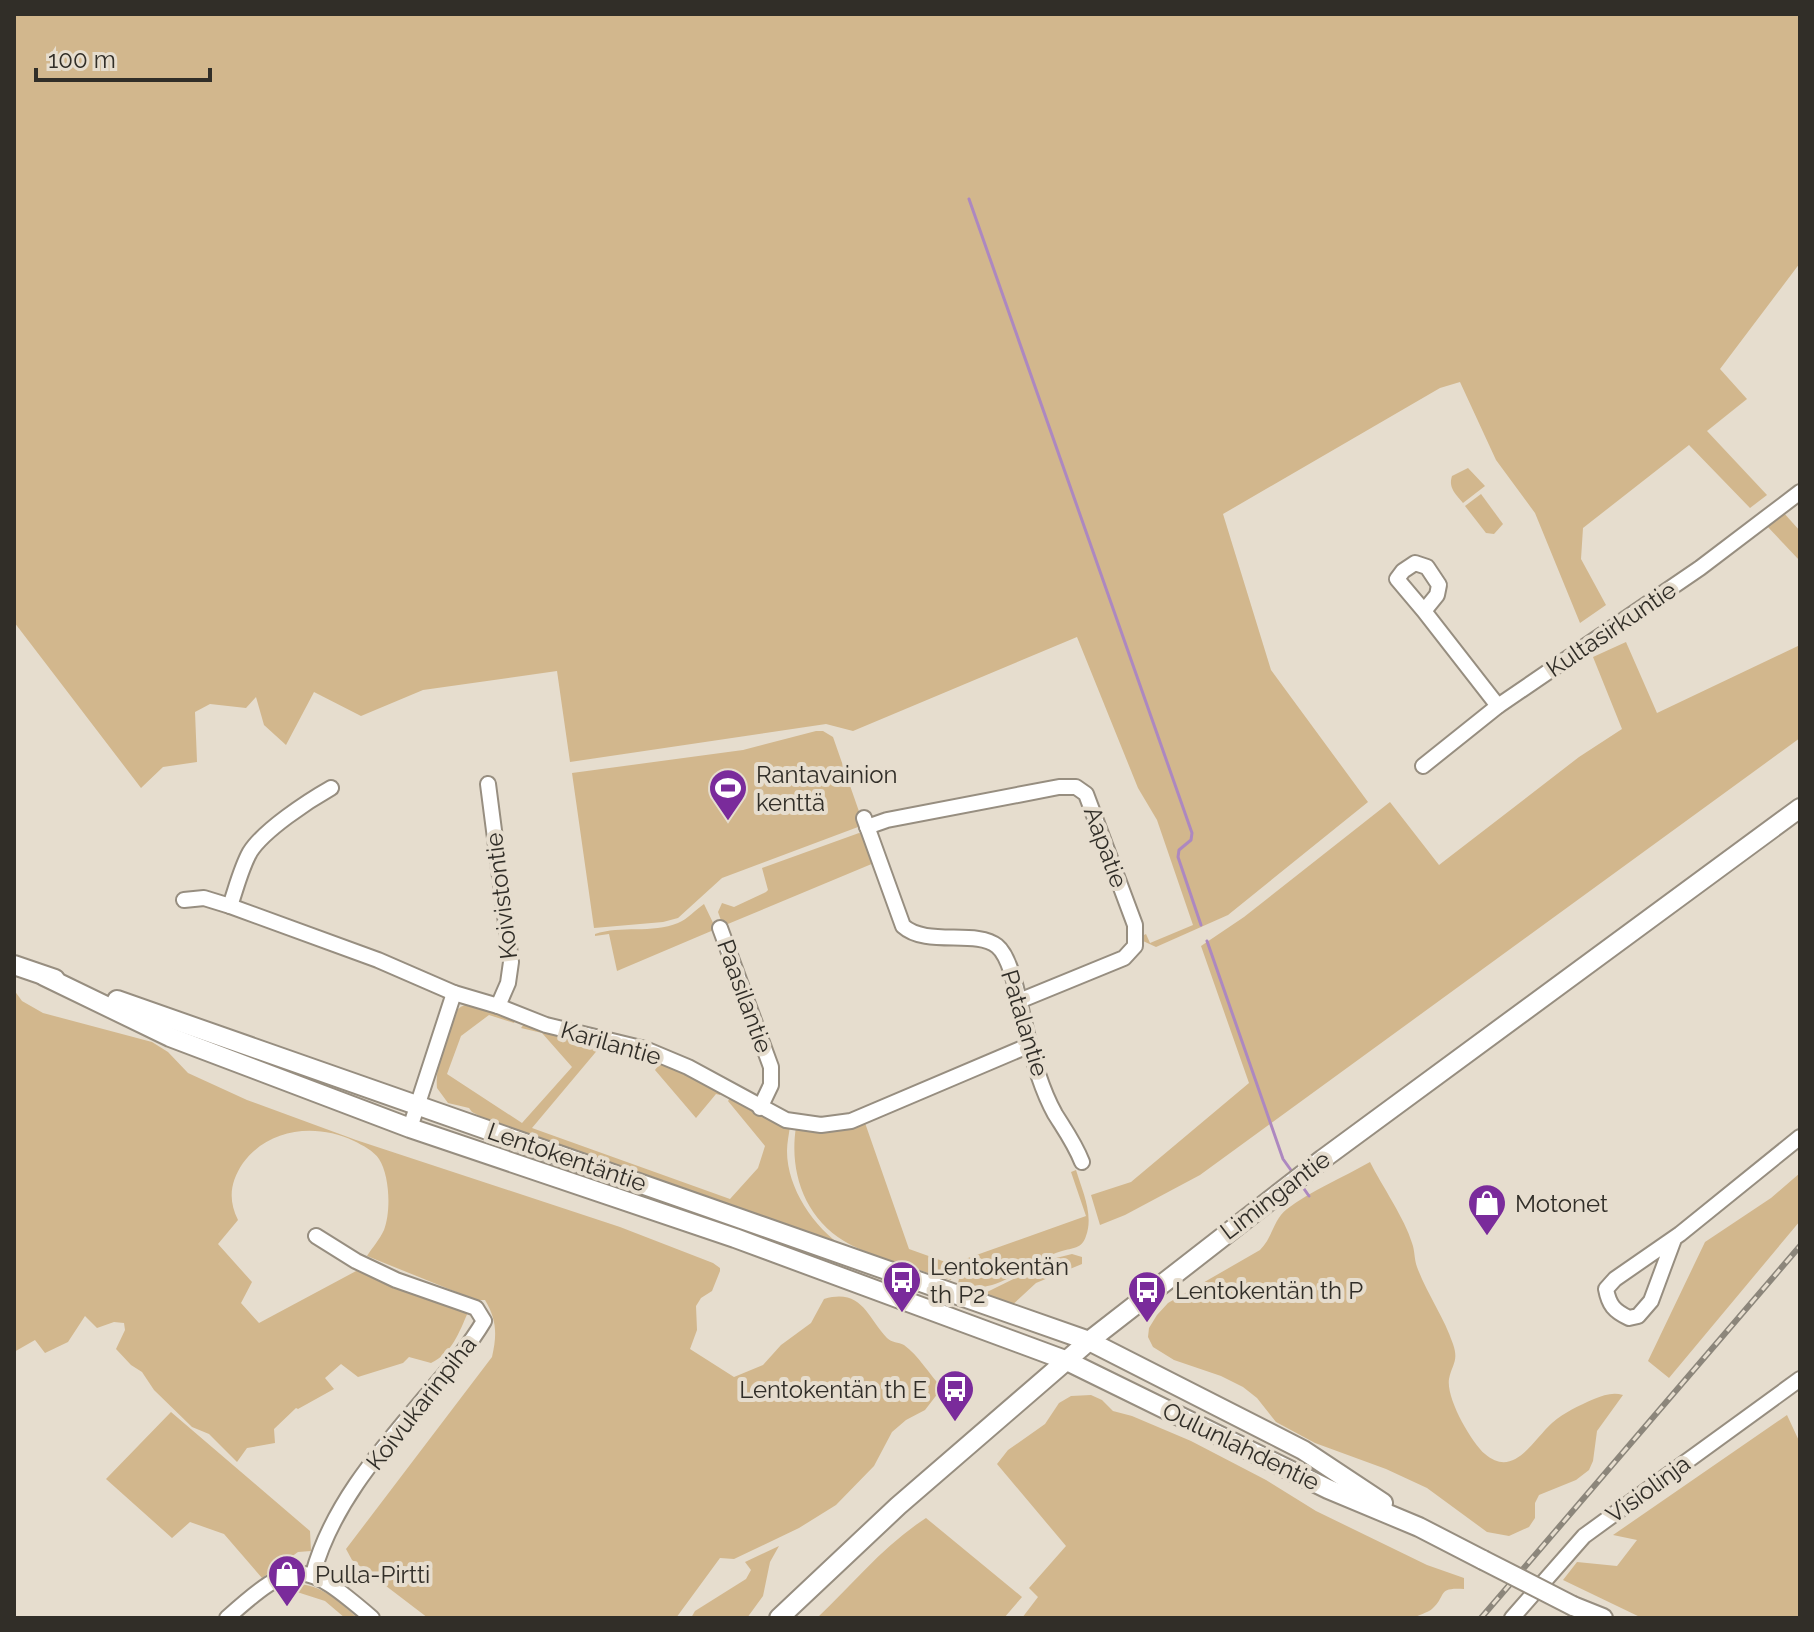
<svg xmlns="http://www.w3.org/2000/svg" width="1814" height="1632" viewBox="0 0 1814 1632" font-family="Raleway,sans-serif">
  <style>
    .green { fill: #d2b78d }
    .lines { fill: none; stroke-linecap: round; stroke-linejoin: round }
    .stream { stroke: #ad88c0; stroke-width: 3 }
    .minor-casing { stroke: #978e80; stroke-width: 18 }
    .major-casing { stroke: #978e80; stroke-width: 22 }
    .minor { stroke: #fff; stroke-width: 14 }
    .major { stroke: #fff; stroke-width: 18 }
    .rail-casing { stroke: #8c867b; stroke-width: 6 }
    .rail { stroke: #e6ddce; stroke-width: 3; stroke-dasharray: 9; stroke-linecap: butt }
    .major-bridge-casing { stroke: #978e80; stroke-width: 22; stroke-linecap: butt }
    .major-bridge { stroke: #fff; stroke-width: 18 }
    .labels { text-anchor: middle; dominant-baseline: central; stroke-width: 8; stroke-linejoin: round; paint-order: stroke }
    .street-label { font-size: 24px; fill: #312e28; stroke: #e6ddce }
    .poi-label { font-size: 24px; fill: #312e28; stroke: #e6ddce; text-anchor: start }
  </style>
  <rect width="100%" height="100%" fill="#e6ddce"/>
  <!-- green -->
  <g class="green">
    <polygon points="14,14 1800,14 1800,263 1720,369 1747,399 1707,431 1767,495 1750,508 1689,445 1583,528 1581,559 1606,605 1580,623 1535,513 1496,460 1460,382 1440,388 1223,514 1271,670 1368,802 1228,915 1156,947 1143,941 1142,936 1146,934 1150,943 1193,925 1157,820 1138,788 1077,637 853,731 826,724 570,762 557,671 423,690 361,716 314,692 286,745 264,725 256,697 246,708 210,704 195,712 197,762 163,767 141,788 14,622"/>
    <path d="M 1468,468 L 1485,486 L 1463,503 C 1456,494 1448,488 1452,476 Z"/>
    <polygon points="1481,494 1503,524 1494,534 1486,533 1465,506"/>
    <polygon points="1783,512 1800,531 1800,561 1766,525"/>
    <polygon points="1626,642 1657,713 1800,645 1800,738 1200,1175 1125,1215 1100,1225 1091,1195 1131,1182 1249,1083 1201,946 1244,917 1390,802 1439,865 1579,757 1622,729 1593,657"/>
    <polygon points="816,731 823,731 833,737 862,820 858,827 722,878 678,918 663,922 594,928 572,773 743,750"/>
    <polygon points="859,833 864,834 874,863 723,926 718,912 722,903 734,907 766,892 768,890 762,868"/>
    <path d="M 704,904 L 716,929 L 617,971 L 609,934 L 595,936 L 595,934 C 621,925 652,934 678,923 C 688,919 695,910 704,904 Z"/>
    <path d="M 14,990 L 22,1001 L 43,1013 L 152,1042 L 168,1052 L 188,1073 L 247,1100 L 356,1140 L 620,1227 L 713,1263 L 720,1268 L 720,1271 L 712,1291 L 701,1298 L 696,1306 L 697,1330 L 690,1349 L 734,1377 L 763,1365 L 781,1345 L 811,1323 L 824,1299 C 862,1288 867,1317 887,1338 C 892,1343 898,1342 904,1345 C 918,1355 930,1375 942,1388 L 925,1410 L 906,1420 L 892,1432 L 874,1466 L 836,1505 L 799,1528 L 734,1559 L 720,1558 L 676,1618 L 428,1618 L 352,1560 L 346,1549 L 492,1357 C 497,1335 497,1320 485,1300 L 476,1300 L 367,1256 C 372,1248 380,1239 384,1230 C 391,1212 390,1176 379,1159 C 374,1151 362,1145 354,1141 C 316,1123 269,1128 243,1163 C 230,1182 228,1200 238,1220 L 218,1244 L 252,1282 L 241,1303 L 259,1323 L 358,1270 L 468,1312 C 459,1333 452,1353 431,1363 L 409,1357 L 403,1363 L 358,1377 L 341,1364 L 325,1378 L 334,1389 L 298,1409 L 296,1408 L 274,1429 L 275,1443 L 247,1448 L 237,1462 L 209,1434 L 192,1427 L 154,1390 L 142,1372 L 131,1365 L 116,1349 L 125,1330 L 124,1323 L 114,1322 L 97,1328 L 85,1316 L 68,1342 L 45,1353 L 35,1340 L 14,1352 Z"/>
    <path d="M 468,1004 L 515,1020 L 514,1023 L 489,1015 L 461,1036 L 447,1074 L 522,1123 L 572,1067 L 542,1033 L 521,1028 L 524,1024 L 607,1046 L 600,1047 L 532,1128 L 730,1199 L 758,1168 L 765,1146 L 728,1101 L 730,1098 L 790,1126 C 789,1134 787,1143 787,1151 C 787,1188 814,1228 844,1247 L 510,1132 L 472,1112 L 469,1108 L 448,1103 L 437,1088 C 435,1072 445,1022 457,1010 C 461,1006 463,1006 468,1004 Z"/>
    <polygon points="661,1062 722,1091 720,1095 716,1094 696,1118 655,1070"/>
    <path d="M 864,1120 L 909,1249 L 951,1264 L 1086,1216 L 1071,1172 L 1076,1170 C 1082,1190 1094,1215 1086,1236 C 1082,1249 1072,1248 1062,1251 C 1034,1259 1011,1283 983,1287 C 974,1289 967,1286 958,1283 L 959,1279 L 952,1276 L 951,1280 C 921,1270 870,1257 844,1241 C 804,1217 789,1171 796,1127 Z"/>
    <path d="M 1370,1162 C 1382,1186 1405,1219 1412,1243 C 1415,1251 1414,1259 1417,1267 C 1427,1294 1444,1317 1453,1344 C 1459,1361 1452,1364 1449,1379 C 1446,1398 1471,1442 1485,1454 C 1514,1479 1533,1440 1552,1423 C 1565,1412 1578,1406 1594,1399 C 1604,1395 1613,1392 1623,1395 L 1597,1431 L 1593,1461 L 1589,1470 L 1576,1480 L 1539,1495 L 1535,1503 L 1535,1518 L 1529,1527 L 1509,1536 L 1487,1532 L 1427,1488 L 1386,1469 L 1315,1443 L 1276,1422 L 1257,1398 L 1243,1387 L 1221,1376 L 1174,1360 L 1153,1347 L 1148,1337 L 1149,1328 L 1157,1315 L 1168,1303 L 1260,1250 C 1273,1237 1273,1220 1287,1209 C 1310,1191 1344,1177 1370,1162 Z"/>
    <polygon points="1800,1173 1800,1221 1669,1378 1648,1361 1705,1242 1771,1198"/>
    <polygon points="1072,1254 1082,1257 1082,1264 1036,1283 1009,1308 985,1299 987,1292 1056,1258"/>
    <path d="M 1091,1395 L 1102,1400 L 1113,1411 L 1132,1416 L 1191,1441 L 1266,1480 L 1316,1511 L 1427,1565 L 1464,1578 L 1464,1589 C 1436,1587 1447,1596 1432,1609 C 1427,1613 1418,1615 1413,1618 L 1022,1618 L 1038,1597 L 1029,1588 L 1066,1546 L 997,1464 L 1008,1450 L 1045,1424 L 1059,1403 L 1071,1396 Z"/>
    <polygon points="171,1412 310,1531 311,1551 298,1552 262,1578 224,1534 190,1522 172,1538 106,1479"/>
    <polygon points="1787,1415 1800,1443 1800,1618 1642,1618 1563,1580 1577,1562 1617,1566 1637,1540 1613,1535"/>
    <path d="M 926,1518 L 1022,1597 L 1004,1618 L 817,1618 C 853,1584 884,1545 926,1518 Z"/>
    <polygon points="779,1546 770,1562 763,1596 747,1618 691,1618 695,1611 746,1579 751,1570 745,1562"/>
    <path d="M 293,1584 C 321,1583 338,1601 358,1618 L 345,1618 L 325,1601 L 297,1592 Z"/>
  </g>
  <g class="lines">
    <!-- stream -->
    <g class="stream">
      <polyline points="969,199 1192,833 1191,840 1179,850 1178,857 1201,925"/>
      <polyline points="1207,941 1283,1159 1293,1173"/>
      <polyline points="1302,1186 1309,1196"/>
    </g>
    <!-- minor casing -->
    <g class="minor-casing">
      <g id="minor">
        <polyline points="1424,611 1397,579 1403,571 1415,563 1427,567 1439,585 1437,595 1424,611 1498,706"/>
        <polyline points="1423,766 1498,706 1700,568 1800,492"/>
        <polyline points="488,784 511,962 508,983 498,1006"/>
        <path d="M 864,818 L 903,926 C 926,947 976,929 997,946 C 1012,958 1019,1003 1024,1021 C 1030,1049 1041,1089 1055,1114 C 1065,1130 1075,1144 1082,1162"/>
        <polyline points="867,827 887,820 1059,787 1076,787 1086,794 1135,925 1135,946 1124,958 1019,1001"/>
        <polyline points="184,900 204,898 230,906 378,960 454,993 498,1006 546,1025 645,1049 688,1067 786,1120 821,1125 851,1121 1030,1045"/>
        <path d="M 230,906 C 236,889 241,868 250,852 C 264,830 308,801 331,788"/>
        <polyline points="720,928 771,1067 771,1085 760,1108"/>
        <polyline points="410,1128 454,993"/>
        <path d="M 1674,1239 L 1651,1301 L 1638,1316 L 1629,1318 C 1614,1311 1609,1305 1606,1289 L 1615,1279 L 1680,1234 L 1800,1137"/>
        <path d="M 313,1574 C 332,1503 385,1445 432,1389 C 451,1367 469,1346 484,1321 L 476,1308 L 396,1280 L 356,1261 L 316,1236"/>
        <path d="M 227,1618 C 295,1557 304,1560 372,1618"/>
        <polyline points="1512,1618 1584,1536 1800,1379"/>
      </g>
    </g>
    <!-- major casing -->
    <g class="major-casing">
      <g id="major">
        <polyline points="14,965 55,979"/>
        <polyline points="44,976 170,1037 410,1128 735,1238 1065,1360 1328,1489 1419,1527 1483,1560"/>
        <polyline points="117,1000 1089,1341 1303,1450 1383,1503"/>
        <polyline points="1573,1606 1603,1618"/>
        <polyline points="779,1618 898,1506 1089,1341 1323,1159 1800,808"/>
      </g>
    </g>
    <!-- minor -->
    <use href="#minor" class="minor"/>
    <!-- major -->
    <use href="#major" class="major"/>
    <!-- rail casing -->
    <g class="rail-casing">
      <polyline id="rail" points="1481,1618 1800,1246"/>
    </g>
    <!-- rail -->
    <use href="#rail" class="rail"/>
    <!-- major-bridge casing -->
    <g class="major-bridge-casing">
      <polyline id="major-bridge" points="1483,1560 1573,1606"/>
    </g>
    <!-- major-bridge -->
    <use href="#major-bridge" class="major-bridge"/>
  </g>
  <!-- icons -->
  <defs>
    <g id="stadium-pin" transform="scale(2)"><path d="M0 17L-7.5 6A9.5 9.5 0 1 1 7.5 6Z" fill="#7a2b9b" stroke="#e6ddce"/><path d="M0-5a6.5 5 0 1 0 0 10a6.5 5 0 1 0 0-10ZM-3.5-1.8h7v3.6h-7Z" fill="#fff"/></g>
    <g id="shop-pin" transform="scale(2)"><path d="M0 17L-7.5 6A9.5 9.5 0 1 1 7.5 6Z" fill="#7a2b9b" stroke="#e6ddce"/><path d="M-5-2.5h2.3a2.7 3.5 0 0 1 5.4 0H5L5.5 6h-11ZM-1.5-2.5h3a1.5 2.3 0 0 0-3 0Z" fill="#fff"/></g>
    <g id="bus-pin" transform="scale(2)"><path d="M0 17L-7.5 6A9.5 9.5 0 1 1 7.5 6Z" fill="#7a2b9b" stroke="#e6ddce"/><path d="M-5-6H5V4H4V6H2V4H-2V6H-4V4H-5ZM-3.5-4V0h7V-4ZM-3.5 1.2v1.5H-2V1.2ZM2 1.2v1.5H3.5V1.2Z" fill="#fff"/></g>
  </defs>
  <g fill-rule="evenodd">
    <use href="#stadium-pin" x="728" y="788"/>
    <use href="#shop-pin" x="1487" y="1203"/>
    <use href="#bus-pin" x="902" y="1280"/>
    <use href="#bus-pin" x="1147" y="1290"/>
    <use href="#bus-pin" x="955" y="1389"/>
    <use href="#shop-pin" x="287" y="1574"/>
  </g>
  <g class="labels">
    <!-- street labels -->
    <g class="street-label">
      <text transform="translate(1611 629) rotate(-34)">Kultasirkuntie</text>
      <text transform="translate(1106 847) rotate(70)">Aapatie</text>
      <text transform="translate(501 896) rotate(-97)">Koivistontie</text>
      <text transform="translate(745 996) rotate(70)">Paasilantie</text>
      <text transform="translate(1025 1023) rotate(73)">Patalantie</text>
      <text transform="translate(611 1043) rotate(16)">Karilantie</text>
      <text transform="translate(567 1157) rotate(19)">Lentokentäntie</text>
      <text transform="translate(1275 1195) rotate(-37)">Limingantie</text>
      <text transform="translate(421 1403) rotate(-52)">Koivukarinpiha</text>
      <text transform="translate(1241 1446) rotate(26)">Oulunlahdentie</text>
      <text transform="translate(1648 1489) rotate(-36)">Visiolinja</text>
    </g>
    <!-- poi labels -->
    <g class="poi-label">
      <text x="756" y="774">Rantavainion<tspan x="756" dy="28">kenttä</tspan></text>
      <text x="1515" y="1203">Motonet</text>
      <text x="930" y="1266">Lentokentän<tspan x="930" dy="28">th P2</tspan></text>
      <text x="1175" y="1290">Lentokentän th P</text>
      <text x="927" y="1389" text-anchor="end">Lentokentän th E</text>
      <text x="315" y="1574">Pulla-Pirtti</text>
    </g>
  </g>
  <!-- border -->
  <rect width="1814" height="1632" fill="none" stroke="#312e28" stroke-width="32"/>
  <!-- scale -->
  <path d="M36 68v12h174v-12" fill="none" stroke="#312e28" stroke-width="4"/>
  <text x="48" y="68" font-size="24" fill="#312e28" stroke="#e6ddce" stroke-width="6" paint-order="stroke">100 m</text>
</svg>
